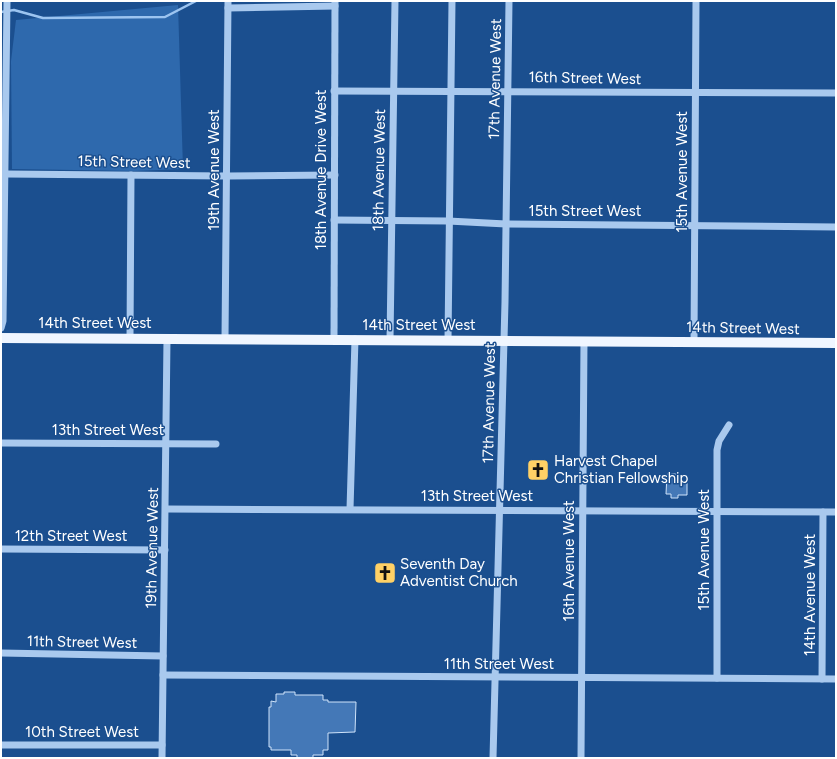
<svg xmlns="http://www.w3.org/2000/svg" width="837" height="759" viewBox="0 0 837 759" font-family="Figtree,sans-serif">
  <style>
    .green { fill: #2e69ad }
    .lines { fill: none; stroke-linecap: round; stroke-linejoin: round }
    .stream { stroke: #9cc4f0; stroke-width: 2.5 }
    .building { fill: #4478b7; stroke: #cfe3fa }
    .minor { stroke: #a9c9ee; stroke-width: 7 }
    .major { stroke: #f0f6ff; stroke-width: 10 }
    .labels { text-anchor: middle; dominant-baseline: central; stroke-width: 3; stroke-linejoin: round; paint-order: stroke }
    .street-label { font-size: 15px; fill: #fff; stroke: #1b4f8f }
    .poi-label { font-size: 15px; fill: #fff; stroke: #1b4f8f; text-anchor: start }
  </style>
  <rect width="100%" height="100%" fill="#1b4f8f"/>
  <!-- green -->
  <polygon class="green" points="178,5 183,169 135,171 12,169 11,61 16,20"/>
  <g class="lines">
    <!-- stream -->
    <polyline class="stream" points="1,12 14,10 43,18 165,17 196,1"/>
  </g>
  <!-- building -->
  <g class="building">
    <polygon points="667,474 678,474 678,482 687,482 687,495 678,495 678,498 671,498 671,494 666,494"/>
    <polygon points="284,692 295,692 295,695 323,695 323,700 328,700 328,702 356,702 355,732 328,733 328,750 323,750 323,755 313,755 313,758 297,758 297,755 291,755 291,750 271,750 271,747 269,747 269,707 271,707 271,701 276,702 276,694 284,694"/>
  </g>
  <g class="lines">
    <!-- minor -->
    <g class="minor">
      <polyline points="228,8 335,6"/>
      <polyline points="334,91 836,93"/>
      <polyline points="6,174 227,176 335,175"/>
      <polyline points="334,220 448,221 506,224 836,227"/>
      <polyline points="1,328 3,321 7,1"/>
      <polyline points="130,339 131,175"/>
      <polyline points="225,339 228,1"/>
      <polyline points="334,339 335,1"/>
      <polyline points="390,340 395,1"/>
      <polyline points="448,340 452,1"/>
      <polyline points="694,342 696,1"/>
      <polyline points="1,443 216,444"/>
      <polyline points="166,509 836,512"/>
      <polyline points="350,509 355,339"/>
      <polyline points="1,549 165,550"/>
      <polyline points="1,653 163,656"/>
      <polyline points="163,675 836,679"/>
      <polyline points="717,678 717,450 719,441 729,425"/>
      <polyline points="822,679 823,512"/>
      <polyline points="1,745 162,745"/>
      <polyline points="162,758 167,339"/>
      <polyline points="493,758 505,302 509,1"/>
      <polyline points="581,758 584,341"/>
    </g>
    <!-- major -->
    <polyline class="major" points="1,338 836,343"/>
  </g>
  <!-- icons -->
  <defs>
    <g id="church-square" transform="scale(1.15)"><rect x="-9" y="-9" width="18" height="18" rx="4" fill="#ffd166" stroke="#1b4f8f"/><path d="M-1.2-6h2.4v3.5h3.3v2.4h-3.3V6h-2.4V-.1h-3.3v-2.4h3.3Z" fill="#111"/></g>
  </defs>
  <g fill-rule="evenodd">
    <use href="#church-square" x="538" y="470"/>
    <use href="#church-square" x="385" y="573"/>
  </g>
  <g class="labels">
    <!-- street labels -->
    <g class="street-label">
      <text transform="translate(585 78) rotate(1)">16th Street West</text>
      <text transform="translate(495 79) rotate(-89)">17th Avenue West</text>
      <text transform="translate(134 162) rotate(1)">15th Street West</text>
      <text transform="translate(214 170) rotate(-90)">19th Avenue West</text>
      <text transform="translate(321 170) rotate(-90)">18th Avenue Drive West</text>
      <text transform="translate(379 170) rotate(-89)">18th Avenue West</text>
      <text transform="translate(682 172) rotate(-90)">15th Avenue West</text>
      <text x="585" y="211">15th Street West</text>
      <text x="95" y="323">14th Street West</text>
      <text x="419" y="325">14th Street West</text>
      <text transform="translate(743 328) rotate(1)">14th Street West</text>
      <text transform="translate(489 403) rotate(-89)">17th Avenue West</text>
      <text x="108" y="430">13th Street West</text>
      <text x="477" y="496">13th Street West</text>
      <text x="71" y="536">12th Street West</text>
      <text transform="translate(152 548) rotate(-89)">19th Avenue West</text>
      <text transform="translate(704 550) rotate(-90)">15th Avenue West</text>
      <text transform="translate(569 561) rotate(-90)">16th Avenue West</text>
      <text transform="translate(810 595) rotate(-90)">14th Avenue West</text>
      <text transform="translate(82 642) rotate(1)">11th Street West</text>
      <text x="499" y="664">11th Street West</text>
      <text x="82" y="732">10th Street West</text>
    </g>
    <!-- poi labels -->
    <g class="poi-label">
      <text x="554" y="461">Harvest Chapel<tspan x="554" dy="17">Christian Fellowship</tspan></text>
      <text x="400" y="564">Seventh Day<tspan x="400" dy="17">Adventist Church</tspan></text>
    </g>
  </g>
  <!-- border -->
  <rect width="837" height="759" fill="none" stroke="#ffffff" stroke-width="4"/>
</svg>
